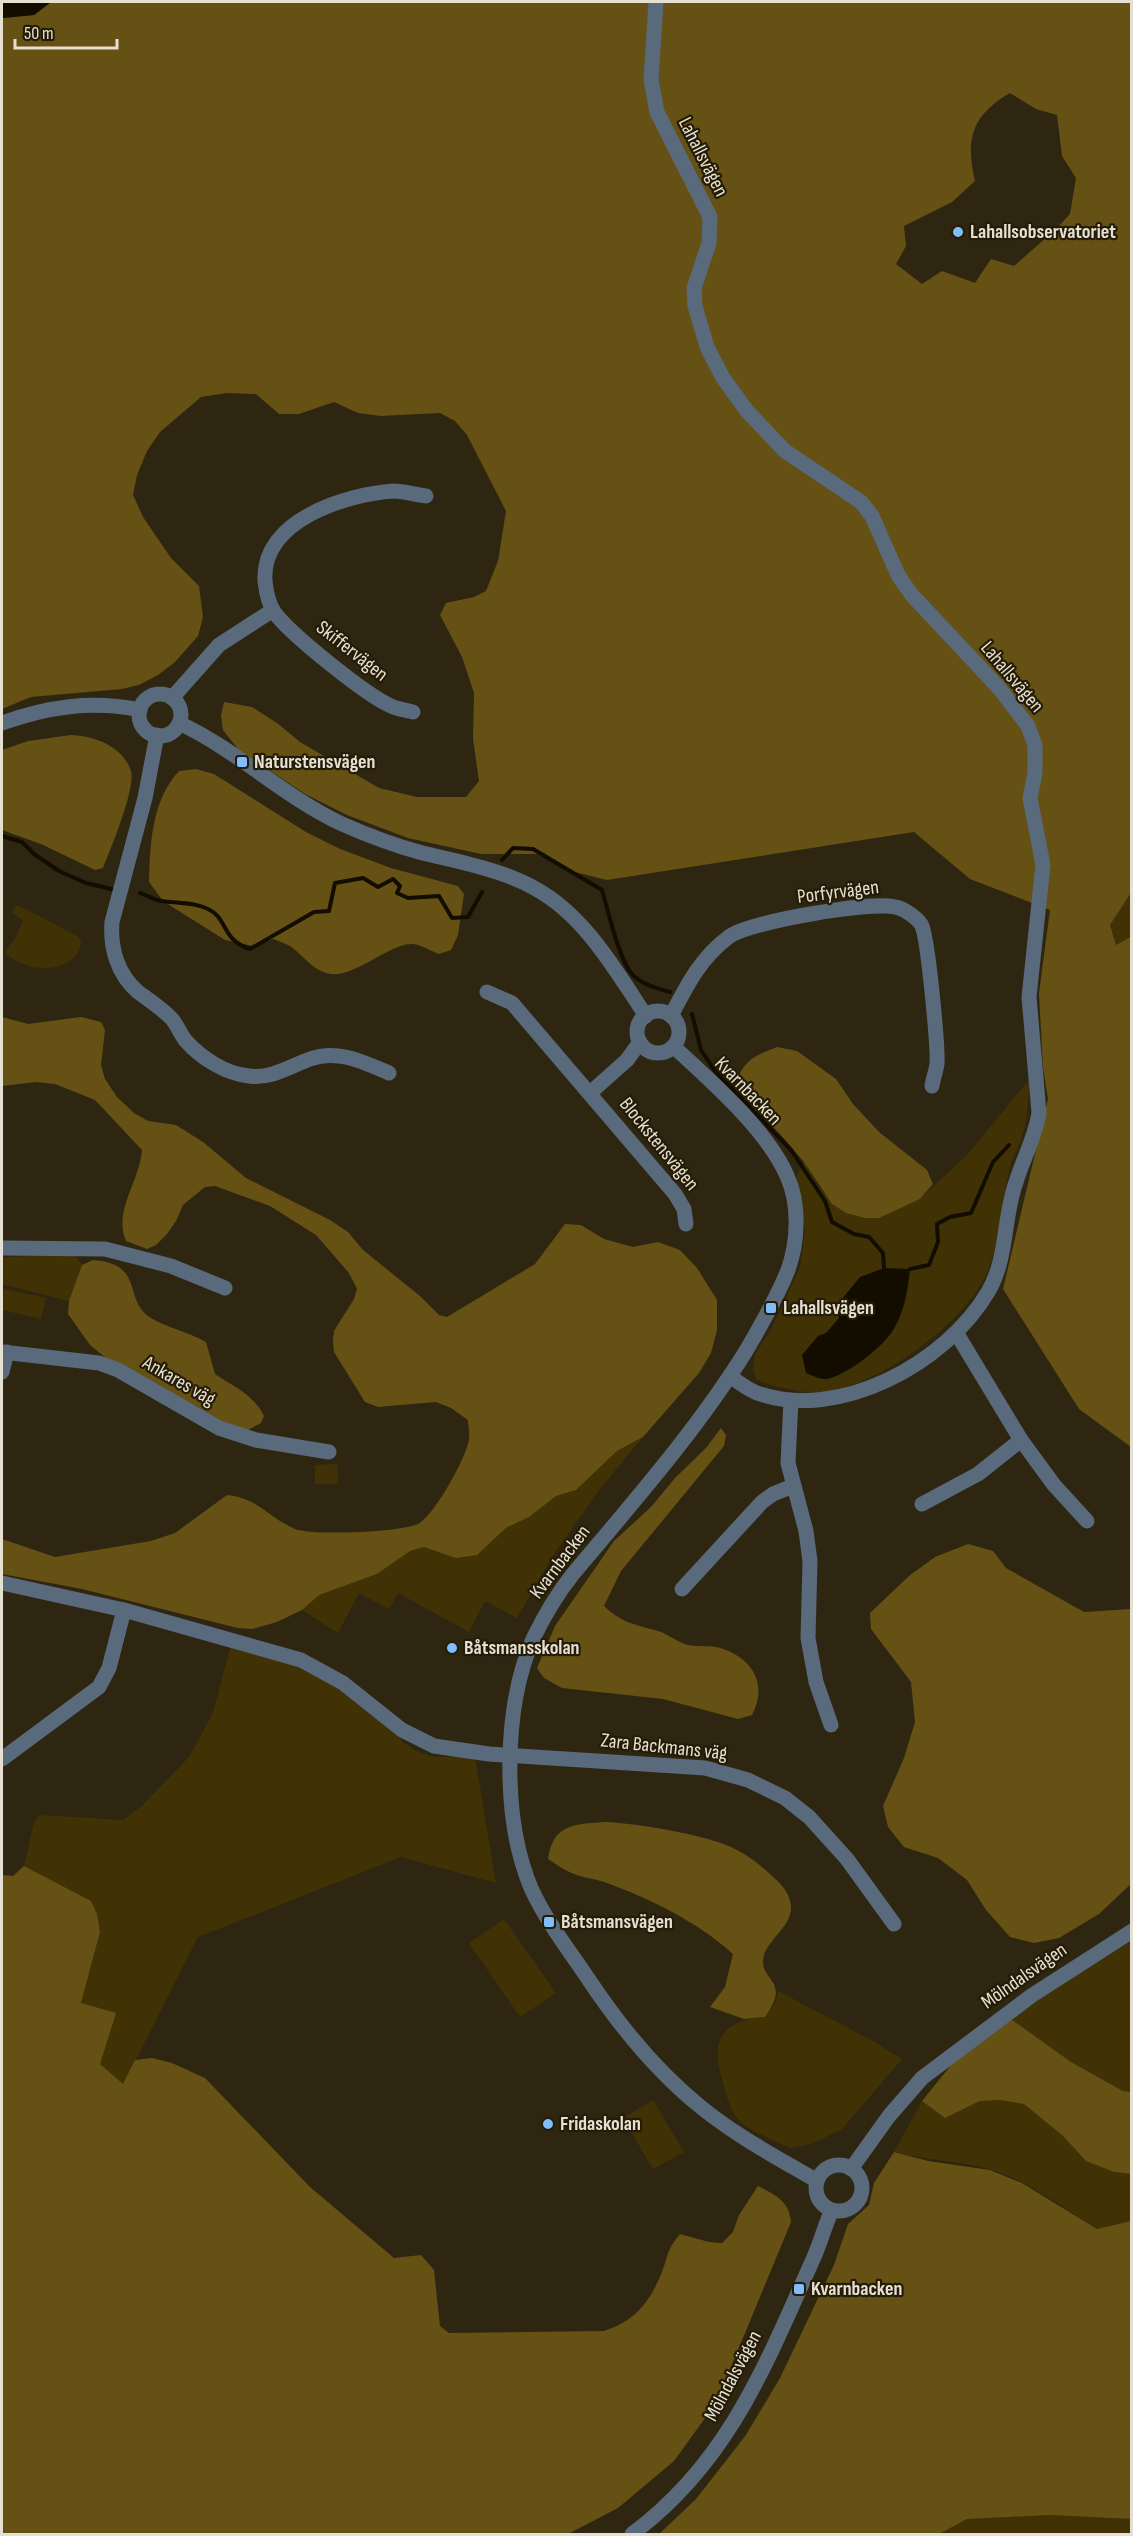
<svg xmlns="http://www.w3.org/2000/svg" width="1133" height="2536" viewBox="0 0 1133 2536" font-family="'Sofia Sans Condensed',sans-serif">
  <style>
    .green { fill: #413206 }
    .forest { fill: #665115; fill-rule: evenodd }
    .water { fill: #130d00 }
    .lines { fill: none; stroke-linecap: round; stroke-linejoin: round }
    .stream { stroke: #130d00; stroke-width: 4 }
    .minor { stroke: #586a7c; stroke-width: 15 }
    .poi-dot { fill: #80bdfa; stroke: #241c06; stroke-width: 2 }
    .labels { text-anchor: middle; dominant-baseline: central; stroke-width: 4.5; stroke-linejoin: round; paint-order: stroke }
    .street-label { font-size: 20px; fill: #e6e0d3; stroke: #241c06 }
    .poi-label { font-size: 20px; font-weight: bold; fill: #e6e0d3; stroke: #241c06; text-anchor: start }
  </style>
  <rect width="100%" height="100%" fill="#2e2610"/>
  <!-- green -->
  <g class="green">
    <polygon points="1131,891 1131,936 1116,945 1110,925"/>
    <path d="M 15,906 L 20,906 L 77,936 L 81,941 C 80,965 49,972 29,966 C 21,964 14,959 7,955 L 6,951 L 16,937 L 23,920 L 12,913 Z"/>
    <path d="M 1029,1080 C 1029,1101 1027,1122 1020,1143 C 1017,1151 1012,1159 1010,1168 C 1000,1203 1001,1243 986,1275 C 963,1324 881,1383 828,1392 C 809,1395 773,1387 756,1379 L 753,1369 L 755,1354 L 771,1330 L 800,1267 L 805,1230 L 796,1178 L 804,1162 L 818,1186 L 832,1204 L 846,1213 L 865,1218 L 903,1205 L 920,1199 L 967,1155 Z"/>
    <polygon points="74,1255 82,1265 69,1301 2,1284 2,1257"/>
    <polygon points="4,1289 46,1298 41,1319 2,1310"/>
    <polygon points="643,1437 599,1490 554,1554 517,1618 485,1601 469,1632 398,1593 389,1609 359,1593 338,1633 302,1610 318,1595 377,1574 410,1551 424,1547 440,1552 477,1555 506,1528 529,1517 556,1496 576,1490 617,1451"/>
    <polygon points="337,1464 338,1484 315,1484 315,1465"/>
    <polygon points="231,1645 291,1663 328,1679 388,1725 403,1742 416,1751 434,1757 475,1756 496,1883 401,1857 198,1937 123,2085 100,2064 81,2004 100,1932 91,1901 24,1866 34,1823 39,1815 123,1820 142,1806 189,1757 213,1713"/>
    <polygon points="504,1919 556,1993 520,2017 469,1943"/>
    <polygon points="1131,1941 1131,2092 1123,2091 1071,2062 1011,2019 1101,1958"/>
    <path d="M 778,1991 L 873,2041 L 902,2059 L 841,2130 L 810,2144 L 790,2148 C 776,2141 746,2130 737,2118 C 730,2109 726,2094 723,2083 C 710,2041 720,2021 765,2017 L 775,2003 Z"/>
    <polygon points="653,2100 684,2152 653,2169 623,2118"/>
    <path d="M 1000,2100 L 1024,2104 L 1063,2136 L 1086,2161 L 1114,2172 L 1131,2174 L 1131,2221 L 1097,2229 C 1063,2208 1028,2180 989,2169 C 958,2161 925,2160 894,2152 L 922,2101 L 945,2118 L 980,2101 Z"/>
    <polygon points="1050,2515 1131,2519 1131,2534 939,2534 966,2519"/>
  </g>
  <!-- forest -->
  <g class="forest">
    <path d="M 51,2 L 1131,2 L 1132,891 L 1110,925 L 1116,945 L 1132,936 L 1131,1447 L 1079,1409 L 1003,1289 L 1048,1099 L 1043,1068 L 1039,993 L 1050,910 L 970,879 L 914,832 L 607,880 L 567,870 L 538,854 L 481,854 L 408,838 L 347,815 L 305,794 L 238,749 L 223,730 L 221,716 L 224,702 L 252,707 L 277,723 L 300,742 L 379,788 L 417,797 L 466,797 L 479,781 L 473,739 L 474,693 L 462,657 L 440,615 L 446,603 L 474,597 L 486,591 L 498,561 L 506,511 L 467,435 L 455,421 L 440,413 L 381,416 L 358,413 L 334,402 L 299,414 L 279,414 L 256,394 L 227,393 L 201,397 L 160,432 L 147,451 L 137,475 L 133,495 L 143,517 L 171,558 L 199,586 L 203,617 L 198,636 L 175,662 L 158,675 L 139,685 L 122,689 L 31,697 L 2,709 L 2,18 L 34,15 ZM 1010,93 L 1036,109 L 1057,115 L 1062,156 L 1076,178 L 1070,214 L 1056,229 L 1014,266 L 991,259 L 975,283 L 942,271 L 922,284 L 896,264 L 906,246 L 904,226 L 952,202 L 975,181 C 965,139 972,115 1010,93 Z"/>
    <path d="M 71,735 C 94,736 123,746 131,771 C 136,788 110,850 103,868 L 95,870 L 41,844 L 2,830 L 2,750 L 28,741 Z"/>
    <path d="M 196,769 L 214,774 L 306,832 L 340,849 L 391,868 L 458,886 L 464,894 L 458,935 L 451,950 L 439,954 C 431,951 421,945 413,944 C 392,942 355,977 331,974 C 314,972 303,955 290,946 C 285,943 278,941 273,939 L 253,946 L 225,940 L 163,901 L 149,882 C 150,843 152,800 179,771 Z"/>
    <path d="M 2,1017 L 28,1024 L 81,1017 L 101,1022 L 105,1030 L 101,1065 L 105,1079 L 117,1097 L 134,1113 L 148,1121 L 176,1125 L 203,1142 L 246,1178 L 330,1220 L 348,1232 L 363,1250 L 420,1296 L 439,1315 L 447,1317 L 535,1264 L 565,1224 L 581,1225 L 604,1239 L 633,1247 L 658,1242 L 680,1250 L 697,1268 L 717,1300 L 717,1330 L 711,1353 L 699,1373 L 643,1437 L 617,1451 L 576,1490 L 556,1496 L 529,1517 L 506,1528 L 477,1555 L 456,1558 L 424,1547 L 410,1551 L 377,1574 L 319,1595 L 302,1610 L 277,1622 L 252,1629 L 238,1628 L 82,1589 L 2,1574 L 2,1539 L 55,1557 L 151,1541 L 175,1533 L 227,1495 C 258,1498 269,1518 295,1529 C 313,1536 401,1532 418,1524 C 434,1516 467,1457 469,1439 C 470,1433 468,1426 468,1420 L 451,1408 L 436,1402 L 378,1407 L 365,1402 L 334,1352 L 333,1341 L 334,1331 L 354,1299 L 357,1289 L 349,1273 L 316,1235 L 270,1206 L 215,1186 L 205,1187 L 183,1205 L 176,1221 L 167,1234 L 156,1245 L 147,1249 L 126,1241 C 113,1212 140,1180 142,1150 L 95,1100 L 55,1084 L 36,1082 L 2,1086 Z"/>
    <path d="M 777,1047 L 797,1051 L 836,1079 L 853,1104 L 879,1132 L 927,1170 L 933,1184 L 920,1199 L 879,1218 L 865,1218 L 846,1213 L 832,1204 L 804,1162 L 780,1134 L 743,1097 L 735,1084 C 744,1060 754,1056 777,1047 Z"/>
    <path d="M 93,1260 C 146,1264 122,1300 151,1318 C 167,1328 189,1332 206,1342 L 215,1374 C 234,1387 253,1394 264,1416 L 261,1423 L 246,1431 L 213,1420 L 107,1359 L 90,1345 L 68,1314 L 69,1301 L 82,1265 Z"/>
    <path d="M 721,1428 L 726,1435 L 724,1446 L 621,1571 L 604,1606 C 623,1624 635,1624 658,1631 C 668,1634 677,1642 688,1645 C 698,1647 710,1645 720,1648 C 753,1658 768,1684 752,1715 L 738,1719 L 663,1699 L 562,1688 L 544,1678 L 537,1668 L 555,1626 L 614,1541 L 651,1507 L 675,1478 L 706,1448 Z"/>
    <polygon points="968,1544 993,1551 1006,1568 1084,1612 1131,1609 1131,1884 1099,1914 1059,1938 1034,1943 1010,1937 986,1910 967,1880 938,1858 904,1847 888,1827 883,1806 904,1758 915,1722 911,1682 871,1629 870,1613 909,1576 935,1557"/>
    <path d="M 607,1822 C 639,1824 710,1835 737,1850 C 749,1856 760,1865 770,1874 C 780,1883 791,1893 791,1908 C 791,1926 769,1939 764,1955 C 757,1982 793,1978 765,2017 L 744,2019 L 710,2007 L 725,1987 L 733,1954 C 698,1922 649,1898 604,1882 C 595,1879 585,1878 577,1875 C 567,1872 557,1865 548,1859 C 553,1823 576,1824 607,1822 Z"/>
    <path d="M 24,1866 L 91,1901 L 97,1914 L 100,1932 L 81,2003 L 116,2013 L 100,2064 L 123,2084 L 135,2060 L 152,2058 L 172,2063 L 205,2078 L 310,2187 L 394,2258 L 421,2255 L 434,2270 L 440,2326 L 449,2333 L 604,2331 C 635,2321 650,2302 662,2272 C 669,2254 666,2251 680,2234 L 709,2242 L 722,2243 L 733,2232 L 739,2215 L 758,2186 C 776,2195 789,2201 791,2222 L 716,2403 L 674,2461 L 618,2508 L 568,2534 L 2,2534 L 2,1875 L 13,1876 Z"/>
    <polygon points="1011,2019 1071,2062 1123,2091 1131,2092 1131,2174 1114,2172 1086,2161 1063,2136 1024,2104 1000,2100 980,2101 945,2118 922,2101 956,2059"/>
    <polygon points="894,2152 928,2161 990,2170 1022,2183 1097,2229 1131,2221 1131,2519 1050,2515 967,2519 939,2534 659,2534 696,2499 746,2435 780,2378 834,2265 848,2224 869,2205 874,2183"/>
  </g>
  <!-- water -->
  <g class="water">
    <polygon points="2,2 51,2 34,15 2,18"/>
    <path d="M 884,1268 L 910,1269 C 908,1290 904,1314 892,1332 C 881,1348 848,1374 828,1379 C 821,1380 813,1376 806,1373 L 802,1355 L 818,1336 L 826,1333 L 839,1318 L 837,1305 L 860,1277 Z"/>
  </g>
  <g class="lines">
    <!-- stream -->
    <g class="stream">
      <polyline points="2,836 22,842 34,854 59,871 86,883 115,890"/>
      <path d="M 502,860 L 513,848 L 533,849 L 602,890 C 608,910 619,960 632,974 C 640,984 658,989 670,992"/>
      <path d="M 140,893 C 145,895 151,898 157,900 C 173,904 192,901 208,909 C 228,918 221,940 250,949 L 314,912 L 329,911 L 335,883 L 363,878 L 378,887 L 393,879 L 400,886 L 397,893 L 408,898 L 439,896 L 452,918 L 468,917 L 482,892"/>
      <polyline points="692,1014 701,1050 715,1071 791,1150 825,1201 832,1222 854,1234 869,1237 883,1253 884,1268"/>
      <polyline points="910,1269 929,1265 938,1242 937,1224 950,1217 971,1213 993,1162 1009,1145"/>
    </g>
    <!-- minor -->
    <g class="minor">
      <path d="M 656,2 L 651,80 L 657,112 L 710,217 L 709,243 L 694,288 L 695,306 L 707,347 L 723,378 L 747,411 L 785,451 L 861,502 L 872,516 L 898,575 L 911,594 L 999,688 L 1028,726 L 1035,745 L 1035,773 L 1030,798 L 1043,865 L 1029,997 L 1039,1113 C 1035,1138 1023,1159 1016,1182 C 1003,1218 1008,1258 988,1292 C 946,1363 839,1422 757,1393 C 747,1389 738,1382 730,1376"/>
      <circle cx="160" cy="715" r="21"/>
      <polyline points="172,698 219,645 273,610"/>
      <path d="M 413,712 C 405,710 397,709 391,706 C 366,695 290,634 274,612 C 269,604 266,591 265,581 C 261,520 347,494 394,491 C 404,491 416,495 426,496"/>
      <path d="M 2,723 C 47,707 91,700 140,710"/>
      <path d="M 179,723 C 237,750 284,797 342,824 C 367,835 393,845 419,852 C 458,862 501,869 536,889 C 585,916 616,971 646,1016"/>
      <path d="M 157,735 L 145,798 L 112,922 C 110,947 117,974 138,992 C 149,1000 161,1008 171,1018 C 177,1024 180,1034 186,1041 C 201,1058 226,1074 249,1076 C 271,1079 289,1067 310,1059 C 338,1049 363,1062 389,1073"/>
      <polyline points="487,992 512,1003 675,1194 684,1209 686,1224"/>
      <circle cx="658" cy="1032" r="21"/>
      <path d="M 671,1016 C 687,985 701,957 730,936 C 750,922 870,901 895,907 C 903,908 916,917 921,924 C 928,935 938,1047 937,1064 C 936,1071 933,1079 932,1086"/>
      <path d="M 674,1047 C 711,1081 768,1131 787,1176 C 800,1204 798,1242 788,1270 C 777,1298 761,1325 746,1351 C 696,1431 634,1501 573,1574 C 557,1594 544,1616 533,1639 C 503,1708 502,1819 531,1888 C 546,1921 569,1950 589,1980 C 621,2028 657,2072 702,2108 C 738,2137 778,2158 817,2181"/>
      <polyline points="590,1093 627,1060 640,1042"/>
      <polyline points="2,1248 105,1249 171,1266 225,1288"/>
      <polyline points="957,1334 1021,1440 1054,1485 1087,1521"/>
      <polyline points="2,1352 99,1363 118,1370 219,1428 256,1440 329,1452"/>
      <polyline points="2,1372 7,1352"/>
      <polyline points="791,1400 788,1463 806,1531 810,1561 808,1638 816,1682 831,1725"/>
      <polyline points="922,1504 978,1474 1021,1440"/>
      <polyline points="2,1583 124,1610 301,1660 343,1683 402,1730 434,1746 489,1754 705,1768 748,1780 785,1798 809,1817 847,1859 894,1924"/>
      <polyline points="682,1589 762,1502 773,1494 793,1486"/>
      <polyline points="2,1759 99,1687 109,1668 124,1610"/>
      <circle cx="839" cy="2188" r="23"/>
      <polyline points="851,2169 889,2116 922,2078 1031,1996 1132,1931"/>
      <path d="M 632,2534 C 729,2462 766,2364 814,2257 C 821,2241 825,2225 832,2210"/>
    </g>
  </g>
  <!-- markers -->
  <g class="poi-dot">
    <circle cx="958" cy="232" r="6"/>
    <rect x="236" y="756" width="12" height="12" rx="3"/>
    <rect x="765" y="1302" width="12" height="12" rx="3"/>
    <circle cx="452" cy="1648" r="6"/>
    <rect x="543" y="1916" width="12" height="12" rx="3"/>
    <circle cx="548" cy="2124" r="6"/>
    <rect x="793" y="2283" width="12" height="12" rx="3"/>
  </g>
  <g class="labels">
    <!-- street labels -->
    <g class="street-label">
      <text transform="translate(703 157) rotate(63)">Lahallsvägen</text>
      <text transform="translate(352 651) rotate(38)">Skiffervägen</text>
      <text transform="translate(1012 677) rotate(50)">Lahallsvägen</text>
      <text transform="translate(838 892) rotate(-7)">Porfyrvägen</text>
      <text transform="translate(748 1091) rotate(46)">Kvarnbacken</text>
      <text transform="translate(659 1144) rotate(51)">Blockstensvägen</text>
      <text transform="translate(179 1381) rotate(30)">Ankares väg</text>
      <text transform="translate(560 1562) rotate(-53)">Kvarnbacken</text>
      <text transform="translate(664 1747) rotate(6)">Zara Backmans väg</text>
      <text transform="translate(1024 1976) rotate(-35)">Mölndalsvägen</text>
      <text transform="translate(733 2376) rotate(-62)">Mölndalsvägen</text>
    </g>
    <!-- poi labels -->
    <g class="poi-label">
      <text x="970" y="232">Lahallsobservatoriet</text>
      <text x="254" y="762">Naturstensvägen</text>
      <text x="783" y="1308">Lahallsvägen</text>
      <text x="464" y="1648">Båtsmansskolan</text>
      <text x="561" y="1922">Båtsmansvägen</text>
      <text x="560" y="2124">Fridaskolan</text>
      <text x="811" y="2289">Kvarnbacken</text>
    </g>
  </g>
  <!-- border -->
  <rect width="1133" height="2536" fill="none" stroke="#e6e0d3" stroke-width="6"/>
  <!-- scale -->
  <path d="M15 39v9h102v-9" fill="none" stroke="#e6e0d3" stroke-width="3"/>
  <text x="24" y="39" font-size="18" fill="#e6e0d3" stroke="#241c06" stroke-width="4.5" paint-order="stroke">50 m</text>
</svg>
